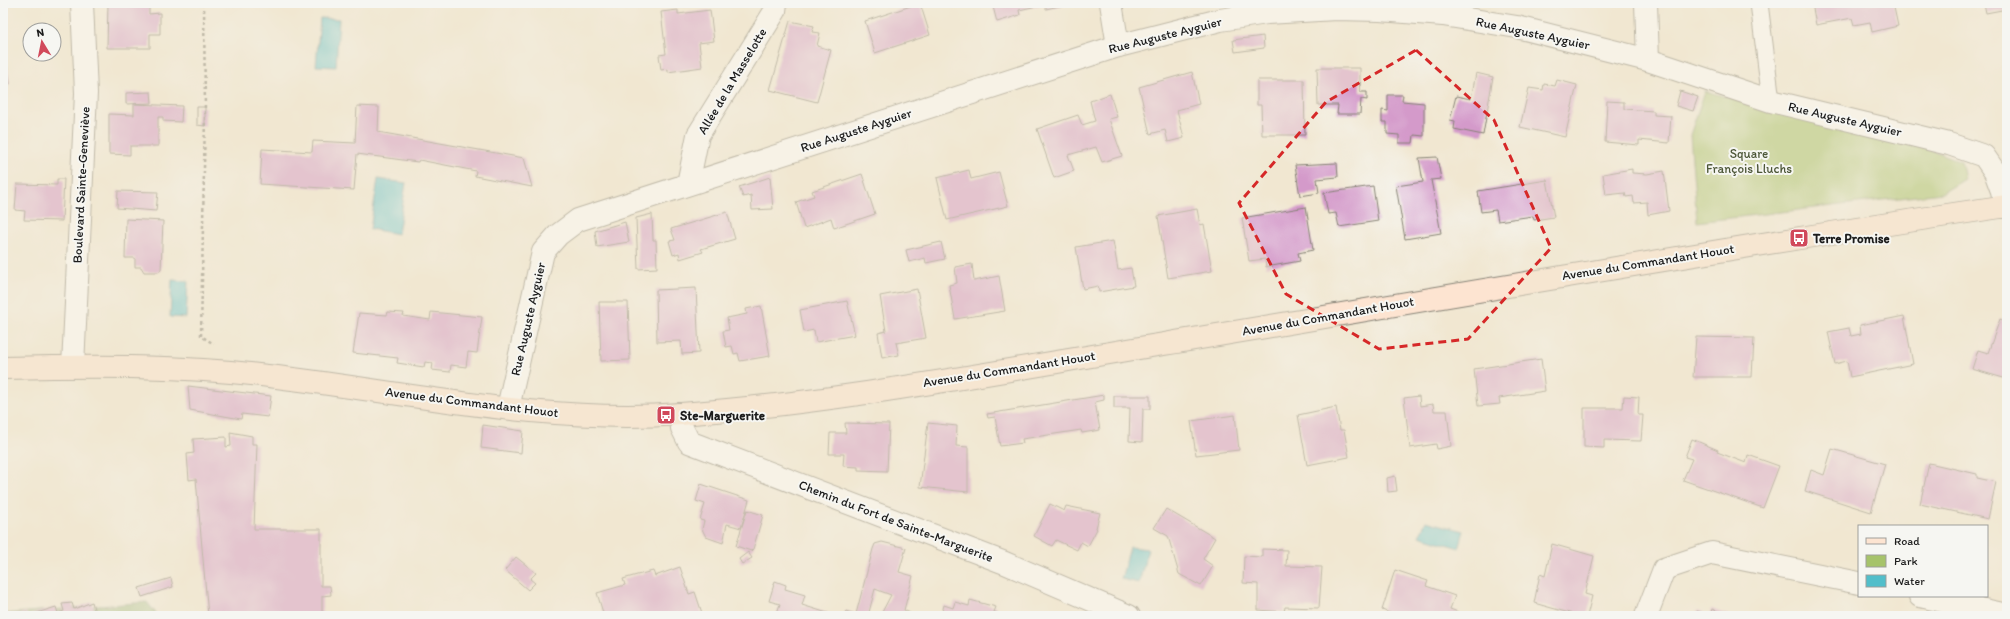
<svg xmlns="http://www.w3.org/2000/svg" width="2010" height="619" viewBox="0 0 2010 619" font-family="Itim,sans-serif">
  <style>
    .green { fill: #a6c36a; stroke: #617043 }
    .forest { fill: #84a95e; stroke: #50623d }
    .water { fill: #51beca; stroke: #366d73 }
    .building { fill: #d49aca }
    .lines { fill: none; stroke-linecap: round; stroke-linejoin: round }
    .lane-casing { stroke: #868276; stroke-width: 19 }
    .street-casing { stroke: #868276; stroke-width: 24 }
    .secondary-casing { stroke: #868276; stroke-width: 24 }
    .path { stroke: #868276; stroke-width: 2.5; stroke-dasharray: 3 3; stroke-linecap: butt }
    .lane { stroke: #fff; stroke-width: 17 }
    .street { stroke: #fff; stroke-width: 22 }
    .secondary { stroke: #fde4d1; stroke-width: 22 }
    .marked { fill: none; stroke: #d62828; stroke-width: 3; stroke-dasharray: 8 5; stroke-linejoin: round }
    .labels { text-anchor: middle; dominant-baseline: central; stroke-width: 4; stroke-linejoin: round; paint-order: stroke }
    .street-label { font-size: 13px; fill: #1c1c1c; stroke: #f6f6f2 }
    .park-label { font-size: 13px; fill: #4c5637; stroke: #f6f6f2 }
    .poi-label { font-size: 13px; font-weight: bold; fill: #1c1c1c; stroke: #f6f6f2; text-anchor: start }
  </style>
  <rect width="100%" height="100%" fill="#f6f6f2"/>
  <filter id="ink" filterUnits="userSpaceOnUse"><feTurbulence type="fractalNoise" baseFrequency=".025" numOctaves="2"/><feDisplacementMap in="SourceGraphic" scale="8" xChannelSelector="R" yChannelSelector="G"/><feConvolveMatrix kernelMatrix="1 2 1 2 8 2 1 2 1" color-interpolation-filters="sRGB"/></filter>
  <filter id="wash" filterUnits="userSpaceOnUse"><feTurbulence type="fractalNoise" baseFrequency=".012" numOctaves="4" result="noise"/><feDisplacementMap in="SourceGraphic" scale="16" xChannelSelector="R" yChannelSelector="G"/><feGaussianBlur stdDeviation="0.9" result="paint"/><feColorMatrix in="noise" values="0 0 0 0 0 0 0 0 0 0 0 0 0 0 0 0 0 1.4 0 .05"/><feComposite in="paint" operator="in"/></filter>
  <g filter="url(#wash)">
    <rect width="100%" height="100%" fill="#f1e7d1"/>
    <!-- green -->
    <polygon class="green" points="1705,91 1748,103 1910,142 1961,161 1965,179 1942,193 1697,222 1690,135"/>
    <!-- forest -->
    <polygon class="forest" points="147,602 158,616 3,616 3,614"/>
    <!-- water -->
    <g class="water">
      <polygon points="320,18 339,19 336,67 316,66"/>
      <polygon points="378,179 406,183 398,234 370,229"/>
      <polygon points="172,280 188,281 186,318 170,317"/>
      <polygon points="1426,521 1464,531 1459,548 1419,536"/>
      <polygon points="1130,547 1148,549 1139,583 1121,579"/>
    </g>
    <g id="blocks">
      <!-- building -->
      <g class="building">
        <polygon points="108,3 149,3 149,14 160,13 160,34 150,34 150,48 107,48"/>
        <polygon points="920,3 930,35 875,53 865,21"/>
        <polygon points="992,3 1068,3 1068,4 1046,9 1046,4 1019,10 1020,15 997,22"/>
        <polygon points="1812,3 1893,3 1898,26 1872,32 1870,22 1854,25 1852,18 1816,25"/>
        <polygon points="1984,3 2007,3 2007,9 1986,13"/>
        <polygon points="678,10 678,14 710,10 714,41 699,43 702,67 668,72 668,69 661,70 659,55 666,54 661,12"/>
        <polygon points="790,21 814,26 812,32 820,33 817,46 831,50 817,102 770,90"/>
        <polygon points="1263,36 1264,48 1235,52 1233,40"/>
        <polygon points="3,50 5,50 10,84 3,85"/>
        <polygon points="1317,68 1360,68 1360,92 1367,92 1367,100 1361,99 1360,114 1337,114 1338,105 1318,105"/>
        <polygon points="1192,72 1199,104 1177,110 1184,138 1168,142 1165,130 1150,134 1139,87"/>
        <polygon points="1476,73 1493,77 1483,135 1454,129 1455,121 1450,120 1456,96 1471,99"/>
        <polygon points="1257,80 1304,80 1305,135 1262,135 1261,105 1257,105"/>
        <polygon points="1557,80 1577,85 1565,137 1520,127 1529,88 1543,90 1544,84 1555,86"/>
        <polygon points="1680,91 1698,97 1693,111 1676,106"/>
        <polygon points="151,92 152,103 126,104 126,93"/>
        <polygon points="1110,94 1117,117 1109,119 1122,156 1102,162 1096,147 1068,155 1074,171 1054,178 1037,129 1078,115 1082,125 1095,121 1090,101"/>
        <polygon points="1388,95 1403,95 1402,101 1424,103 1424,136 1414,135 1413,143 1399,143 1399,135 1387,134 1387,122 1382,122 1382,110 1388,111"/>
        <polygon points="1607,101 1624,102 1624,109 1654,111 1654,115 1671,116 1669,143 1639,140 1639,145 1605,142"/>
        <polygon points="134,104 182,106 181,122 163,121 163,117 158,117 158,146 130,146 130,155 109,154 109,114 134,115"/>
        <polygon points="357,106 379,107 378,132 524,158 532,187 475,176 476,171 419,160 418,162 357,154 354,190 260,184 262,149 312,152 313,141 355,143"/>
        <polygon points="197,107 205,107 205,126 197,125"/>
        <polygon points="1437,157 1441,179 1431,180 1441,233 1405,239 1396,186 1423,182 1419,158"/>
        <polygon points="1337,163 1338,177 1317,179 1319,193 1300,196 1295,165"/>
        <polygon points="1632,169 1632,173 1647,174 1664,171 1669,211 1648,215 1647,202 1634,203 1633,196 1626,197 1625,193 1606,195 1603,174"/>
        <polygon points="969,170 971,179 999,172 1008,206 947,220 937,178"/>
        <polygon points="862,174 875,214 834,228 831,218 804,228 796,202 814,196 812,191"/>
        <polygon points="770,177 773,209 752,210 751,195 743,197 739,187"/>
        <polygon points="57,179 64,179 62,221 24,220 25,211 15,210 17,184 57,185"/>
        <polygon points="1547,180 1554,217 1534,220 1533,216 1498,221 1496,210 1481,212 1478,191"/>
        <polygon points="1373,186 1378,221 1339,227 1336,213 1328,214 1324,193"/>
        <polygon points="118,191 158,192 156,211 117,208"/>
        <polygon points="1306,207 1313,250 1298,253 1300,261 1266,267 1265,259 1249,261 1242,218"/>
        <polygon points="1197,209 1200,225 1204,224 1212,271 1168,278 1158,216"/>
        <polygon points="727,212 735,239 701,249 703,252 680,259 679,253 673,255 669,241 675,240 671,229"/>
        <polygon points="652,214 653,240 656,240 657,268 638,269 636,218"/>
        <polygon points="126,219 163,221 161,270 158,272 144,272 141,267 135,267 135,258 125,258"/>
        <polygon points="625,222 629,242 597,247 595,231"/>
        <polygon points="1113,241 1118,270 1131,268 1134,286 1099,292 1098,286 1083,289 1076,247"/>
        <polygon points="941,242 945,259 926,263 925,258 909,262 906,250"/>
        <polygon points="972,264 974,281 999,276 1005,311 955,319 949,285 957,283 955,267"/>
        <polygon points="696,288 699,353 682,354 681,341 657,342 656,290"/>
        <polygon points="917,289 926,338 896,343 899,355 882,358 878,333 886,331 880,296"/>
        <polygon points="847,301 855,335 816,342 814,330 804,332 800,310"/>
        <polygon points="599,302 628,302 630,360 601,361"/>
        <polygon points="761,306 770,356 740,361 738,353 734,354 732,346 726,347 723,331 729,330 727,318 747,314 746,309"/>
        <polygon points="388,312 404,313 403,316 430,320 431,312 482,317 477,353 468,352 466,367 451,365 450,372 432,370 433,363 425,362 424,367 397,363 398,358 353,353 359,313 387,315"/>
        <polygon points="1904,316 1913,364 1850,377 1847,361 1835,364 1828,332 1849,328 1851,336 1861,334 1860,325"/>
        <polygon points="2000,319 2007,322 2007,379 1972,369 1978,350 1988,353"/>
        <polygon points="1696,337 1754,338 1752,377 1693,377"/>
        <polygon points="1541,359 1545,391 1499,398 1500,404 1478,406 1474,369"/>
        <polygon points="188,386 271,396 268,417 242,414 241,419 190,410"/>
        <polygon points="1104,395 1104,400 1095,402 1100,430 1082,433 1081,430 1022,439 1023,443 1000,446 995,417 988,418 987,414"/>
        <polygon points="1114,396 1150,396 1150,409 1143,409 1142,442 1129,441 1130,408 1114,408"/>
        <polygon points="1419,396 1420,406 1433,404 1434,411 1447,411 1451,446 1437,449 1436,444 1410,448 1404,398"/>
        <polygon points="1624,396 1639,397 1638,415 1643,415 1641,441 1604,440 1604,448 1584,447 1584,408 1623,408"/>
        <polygon points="1336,407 1340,430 1344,430 1349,457 1307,465 1298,415"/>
        <polygon points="1235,415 1239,450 1196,455 1191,421"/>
        <polygon points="845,423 889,424 887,471 858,470 858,467 843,466 844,454 829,454 830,433 846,433"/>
        <polygon points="928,423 957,426 956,446 968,447 968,492 920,487"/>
        <polygon points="483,425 523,431 521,453 481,448"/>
        <polygon points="230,432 252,436 252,444 257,444 254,529 321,529 321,586 330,586 331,595 322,596 322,616 208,616 196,479 189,480 187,454 194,453 193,439 226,437 226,447 231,446"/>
        <polygon points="1692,439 1718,450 1717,452 1746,463 1748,455 1779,466 1763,508 1683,480 1692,459 1685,457"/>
        <polygon points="1832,449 1885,464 1871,512 1805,491 1811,470 1824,475"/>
        <polygon points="1929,463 1977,474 1977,478 1996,482 1988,519 1920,504"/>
        <polygon points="1395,476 1397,491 1388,492 1387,478"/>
        <polygon points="701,484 749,500 741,528 727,524 723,543 706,537 702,529 704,521 700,520 705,504 696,501"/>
        <polygon points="1050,504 1064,511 1066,506 1100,513 1096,528 1097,529 1088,546 1081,542 1077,550 1056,540 1052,546 1034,536"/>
        <polygon points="1166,509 1215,538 1203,559 1213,566 1201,586 1179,574 1168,536 1154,528"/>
        <polygon points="747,510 763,515 753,549 751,551 736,546"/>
        <polygon points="882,542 906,548 899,572 913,576 904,610 910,613 909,616 880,616 891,595 875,589 868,616 843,616 846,611 856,614 873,549 875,544"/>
        <polygon points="1552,544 1594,556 1585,594 1592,596 1587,616 1580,616 1534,603 1540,574 1545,576"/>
        <polygon points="1262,549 1287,550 1286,566 1322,567 1319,608 1285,607 1284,612 1258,610 1258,584 1243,583 1244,556 1262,557"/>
        <polygon points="748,552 752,558 742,564 739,559"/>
        <polygon points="516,557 536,573 530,579 535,583 528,590 505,570"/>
        <polygon points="680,567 689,594 695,592 703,616 604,616 597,593 625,585 623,579 637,575 653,571 655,576"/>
        <polygon points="1395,570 1428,581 1426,586 1455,596 1450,609 1458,612 1456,616 1397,616 1382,610"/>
        <polygon points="171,578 173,587 142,597 139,588"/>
        <polygon points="775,581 786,585 785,589 805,595 802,605 837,616 776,616 780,604 769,601"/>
        <polygon points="970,600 996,607 994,612 1000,614 999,616 941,616 944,605 953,608 955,602 969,606"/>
        <polygon points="92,602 96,616 15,616 26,612 27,616 56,607 58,613 64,611 62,604 72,603 74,609"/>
        <polygon points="1712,609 1730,616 1696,616 1697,611 1710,615"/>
      </g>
    </g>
  </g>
  <g filter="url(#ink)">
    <use href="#blocks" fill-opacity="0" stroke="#868276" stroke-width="1"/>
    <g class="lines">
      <!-- lane casing -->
      <g class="lane-casing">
        <polyline id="lane" points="1759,3 1771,101"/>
      </g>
      <!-- street casing -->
      <g class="street-casing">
        <g id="street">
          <polyline points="1111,3 1118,46"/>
          <polyline points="1646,3 1648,60"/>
          <polyline points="688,184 698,135 775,11 776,3"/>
          <polyline points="73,366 86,93 82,3"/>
          <polyline points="508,408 543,252 558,235 578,220 1118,46 1220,20 1267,13 1336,9 1380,10 1443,15 1517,27 1648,60 1771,101 1949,144 1984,156 1995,172 2002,191 2005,207"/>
          <polyline points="680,414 682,428 689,442 1005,563 1129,616"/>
          <polyline points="1920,596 2007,615"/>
          <polyline points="1646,616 1664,569 1712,553 1859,583"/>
        </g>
      </g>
      <!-- secondary casing -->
      <g class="secondary-casing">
        <path id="secondary" d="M 3,368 C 95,366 186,365 277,377 C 410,393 546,424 681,414 C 843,402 1004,370 1164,344 C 1445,297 1725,248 2007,206"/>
      </g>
      <!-- path -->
      <polyline class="path" points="204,3 205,113 201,336 214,344"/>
      <!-- lane -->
      <use href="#lane" class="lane"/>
      <!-- street -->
      <use href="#street" class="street"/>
      <!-- secondary -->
      <use href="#secondary" class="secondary"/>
    </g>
  </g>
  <!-- marked area -->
  <path d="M0 0H2010V619H0ZM 1416,50 L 1494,120 L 1551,248 L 1468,339 L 1379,349 L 1286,294 L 1239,203 L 1326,102 Z" fill="#f1e7d1" fill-opacity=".55" fill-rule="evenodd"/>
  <path class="marked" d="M 1416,50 L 1494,120 L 1551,248 L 1468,339 L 1379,349 L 1286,294 L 1239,203 L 1326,102 Z"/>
  <!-- icons -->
  <defs>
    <g id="bus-square" transform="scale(1)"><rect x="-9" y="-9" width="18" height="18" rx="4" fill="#d1495b" stroke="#f6f6f2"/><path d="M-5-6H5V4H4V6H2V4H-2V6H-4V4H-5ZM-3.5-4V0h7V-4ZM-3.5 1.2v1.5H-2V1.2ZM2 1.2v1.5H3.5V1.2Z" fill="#fff"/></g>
  </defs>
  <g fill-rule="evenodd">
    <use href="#bus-square" x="1799" y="238"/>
    <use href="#bus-square" x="666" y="415"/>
  </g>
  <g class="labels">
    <!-- street labels -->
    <g class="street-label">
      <text transform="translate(1533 33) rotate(12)">Rue Auguste Ayguier</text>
      <text transform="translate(1165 35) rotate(-14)">Rue Auguste Ayguier</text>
      <text transform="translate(732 81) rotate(-59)">Allée de la Masselotte</text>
      <text transform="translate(1845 119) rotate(13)">Rue Auguste Ayguier</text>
      <text transform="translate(856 130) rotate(-18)">Rue Auguste Ayguier</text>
      <text transform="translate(81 185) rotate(-87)">Boulevard Sainte-Geneviève</text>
      <text transform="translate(1648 262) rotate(-9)">Avenue du Commandant Houot</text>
      <text transform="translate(1328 316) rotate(-10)">Avenue du Commandant Houot</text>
      <text transform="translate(528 319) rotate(-77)">Rue Auguste Ayguier</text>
      <text transform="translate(1009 369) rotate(-9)">Avenue du Commandant Houot</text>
      <text transform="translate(472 402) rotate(7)">Avenue du Commandant Houot</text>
      <text transform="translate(896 521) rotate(21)">Chemin du Fort de Sainte-Marguerite</text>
    </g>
    <!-- park labels -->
    <g class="park-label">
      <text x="1749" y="153">Square<tspan x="1749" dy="15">François Lluchs</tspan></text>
    </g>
    <!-- poi labels -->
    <g class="poi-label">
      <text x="1813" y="238">Terre Promise</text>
      <text x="680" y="415">Ste-Marguerite</text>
    </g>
  </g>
  <!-- margin -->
  <rect width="2010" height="619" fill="none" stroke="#f6f6f2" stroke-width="16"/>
  <!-- legend -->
  <rect x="1858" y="525" width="130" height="72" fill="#f6f6f2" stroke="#9f9f9c"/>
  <rect x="1866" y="538" width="20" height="6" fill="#fde4d1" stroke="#9f9f9c"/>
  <text x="1894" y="545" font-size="12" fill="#1c1c1c">Road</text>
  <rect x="1866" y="555" width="20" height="12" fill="#a6c36a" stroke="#9f9f9c"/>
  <text x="1894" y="565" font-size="12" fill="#1c1c1c">Park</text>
  <rect x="1866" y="575" width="20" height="12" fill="#51beca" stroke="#9f9f9c"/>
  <text x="1894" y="585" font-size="12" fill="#1c1c1c">Water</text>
  <!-- north arrow -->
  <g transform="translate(42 42) rotate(350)"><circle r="19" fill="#f6f6f2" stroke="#9f9f9c"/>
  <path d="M0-3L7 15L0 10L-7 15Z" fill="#d1495b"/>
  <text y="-6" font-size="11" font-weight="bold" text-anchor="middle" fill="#1c1c1c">N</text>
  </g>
</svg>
